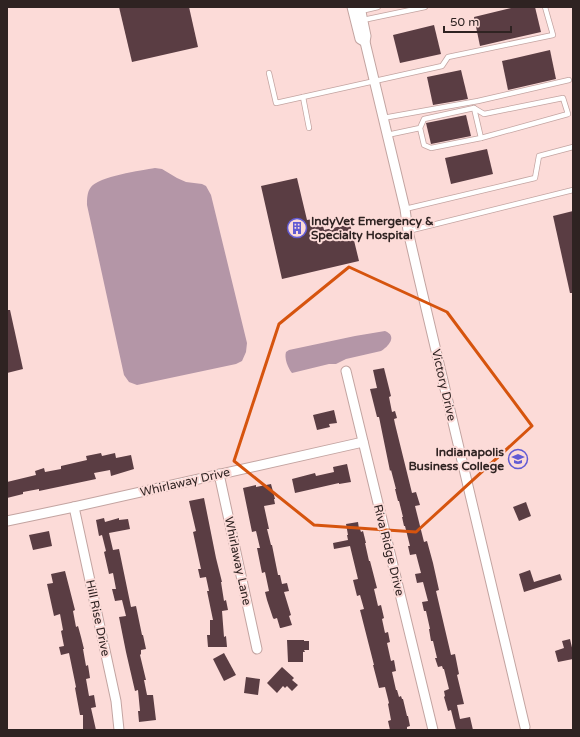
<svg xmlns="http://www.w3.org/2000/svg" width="580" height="737" viewBox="0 0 580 737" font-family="'Varela Round',sans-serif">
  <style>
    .water { fill: #b496a7 }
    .building { fill: #5a3d43 }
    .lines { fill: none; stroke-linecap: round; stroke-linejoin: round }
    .lane-casing { stroke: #c3a4a1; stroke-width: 6 }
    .street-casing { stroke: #c3a4a1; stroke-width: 11 }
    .lane { stroke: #fff; stroke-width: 4.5 }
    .street { stroke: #fff; stroke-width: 9 }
    .marked { fill: none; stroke: #d6540e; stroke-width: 3; stroke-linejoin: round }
    .labels { text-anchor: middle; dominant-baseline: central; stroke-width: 4; stroke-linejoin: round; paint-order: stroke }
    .poi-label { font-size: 12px; font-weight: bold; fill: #2f2322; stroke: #fcdbd8; text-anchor: start }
    .street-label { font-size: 12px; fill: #2f2322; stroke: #fcdbd8 }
  </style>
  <rect width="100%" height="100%" fill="#fcdbd8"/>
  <!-- water -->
  <g class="water">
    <path d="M 155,168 L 162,169 L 177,178 L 186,182 L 202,184 L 206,186 L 211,195 L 247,343 L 246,352 L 242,361 L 236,364 L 137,385 L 129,382 L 124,375 L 87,205 C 87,199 87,192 91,187 C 98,177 142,170 155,168 Z"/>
    <path d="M 385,331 C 398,336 388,347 381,351 L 346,359 L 336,364 L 329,364 L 292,373 C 288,368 284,358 286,352 L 289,350 L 355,336 Z"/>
  </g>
  <!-- building -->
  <g class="building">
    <polygon points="119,7 189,7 198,47 132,62"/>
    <polygon points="515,7 535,7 541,32 480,46 474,17"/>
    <polygon points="434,25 441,54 400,63 393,35"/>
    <polygon points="550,50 556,79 508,90 502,61"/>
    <polygon points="461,70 468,99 433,105 427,77"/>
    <polygon points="466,115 471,136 431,144 426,123"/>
    <polygon points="487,149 493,174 451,184 445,158"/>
    <polygon points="297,178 307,220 313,219 323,225 324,230 350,224 359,261 282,279 261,186"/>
    <polygon points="573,211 573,293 570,293 553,216"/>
    <polygon points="7,310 10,310 23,369 7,373"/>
    <polygon points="384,368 391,396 389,397 392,412 395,411 397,418 394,419 395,424 412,493 416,492 420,505 415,506 424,542 427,541 433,563 439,590 436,591 451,655 455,654 459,674 457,675 464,704 457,705 460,719 470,717 473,730 456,730 451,710 448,711 444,697 445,696 444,691 449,689 444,669 443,669 442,666 438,667 435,658 437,658 433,641 431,641 429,629 430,629 426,611 424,611 422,602 428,601 423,582 417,583 415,574 421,573 416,554 410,555 408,546 410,546 405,526 404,526 402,517 403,517 399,501 398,501 395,489 396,489 391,470 390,471 379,417 377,417 370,389 377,388 373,370"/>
    <polygon points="334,410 337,423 329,424 330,427 317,430 313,415"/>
    <polygon points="101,453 102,456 115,453 116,458 131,455 134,469 111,476 110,470 94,473 96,479 39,491 39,489 23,492 23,494 7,498 7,482 36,475 35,471 44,468 45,472 61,469 61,466 87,460 86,456"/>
    <polygon points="347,464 351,482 339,484 339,483 295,493 292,479 315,473 316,476 334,472 333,467"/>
    <polygon points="271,484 275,499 274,499 275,504 264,506 269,529 267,529 271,545 272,545 278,575 280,575 282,584 287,583 289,591 284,592 291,615 289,616 292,625 281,628 280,628 277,618 274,619 273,618 267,600 265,592 269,591 265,572 262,573 257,548 260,548 256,531 252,532 243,488 256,485 256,487"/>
    <polygon points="204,498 216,558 222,582 221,582 224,601 226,600 228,610 222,611 224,637 226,636 227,647 208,647 207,635 210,635 210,620 213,620 207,591 209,591 206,577 200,578 198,569 201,569 193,532 196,531 189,501"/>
    <polygon points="526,502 531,516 519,521 513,507"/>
    <polygon points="104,518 105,522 119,518 119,520 128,519 130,529 109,533 113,550 119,549 131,607 136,606 142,635 143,635 146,649 141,650 141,654 140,655 146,680 144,680 147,695 153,695 156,720 139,722 138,711 140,711 138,690 135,691 126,652 119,617 126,616 122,600 115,601 112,589 116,589 113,573 109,574 104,552 106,551 102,535 99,536 96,520"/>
    <polygon points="358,522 359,529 360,529 361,532 363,531 366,543 365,543 369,561 370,561 377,588 374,589 378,606 381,605 384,618 382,619 385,633 388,632 390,642 387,643 391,661 394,660 396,671 392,672 396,690 397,690 399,697 401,696 402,699 403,699 407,716 408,716 410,726 407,727 407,730 390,730 388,721 391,720 388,704 389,703 385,687 379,688 373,665 374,665 360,610 364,609 360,595 357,596 353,580 358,579 350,546 334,549 333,543 348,540 347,535 348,535 346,524"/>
    <polygon points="49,531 52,546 33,550 29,535"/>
    <polygon points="530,570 534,582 560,574 562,580 524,592 519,574"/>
    <polygon points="65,571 75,610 73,611 76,627 78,626 81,637 84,649 83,649 86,666 88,665 90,678 86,679 89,696 94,695 96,707 91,708 96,730 83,730 83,715 80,715 75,688 76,687 69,653 61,655 59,647 64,646 61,631 63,630 60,614 54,616 47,584 53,583 51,574"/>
    <polygon points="570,639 573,652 573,659 558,662 555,651 564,648 562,641"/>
    <polygon points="287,640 304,640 304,641 309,641 309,650 304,650 305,652 303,652 303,662 288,662"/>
    <polygon points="224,653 236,675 224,681 213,659"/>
    <polygon points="282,667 294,678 292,680 298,685 292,691 287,686 285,688 283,686 277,693 267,683"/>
    <polygon points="246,677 260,679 258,695 244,693"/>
  </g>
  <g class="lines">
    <!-- lane casing -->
    <g class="lane-casing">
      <g id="lane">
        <polyline points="361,11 378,7"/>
        <polyline points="363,20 425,7"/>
        <polyline points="269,73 276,103 442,66 448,57 553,35 545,7"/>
        <polyline points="303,97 309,128"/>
        <polyline points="474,108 484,114 563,98 568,114 481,138"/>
        <polyline points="383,118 478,101 569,80"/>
        <polyline points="387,135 420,128 424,119 474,108 481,138 431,148 424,145 420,128"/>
        <polyline points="405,209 535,178 539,156 573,147"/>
        <polyline points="408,231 573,190"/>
      </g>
    </g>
    <!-- street casing -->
    <g class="street-casing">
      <g id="street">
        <polyline points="352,7 360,39 365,42"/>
        <polyline points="360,7 366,36 365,42 405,209 408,231 420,283 525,727"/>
        <polyline points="346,371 433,730"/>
        <polyline points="219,474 257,649"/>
        <polyline points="74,507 116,701 119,730"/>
        <polyline points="7,521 74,507 363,442"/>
      </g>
    </g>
    <!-- lane -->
    <use href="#lane" class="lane"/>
    <!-- street -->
    <use href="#street" class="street"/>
  </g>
  <!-- marked area -->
  <path class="marked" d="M 349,267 L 447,312 L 532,426 L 416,532 L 314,525 L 234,461 L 279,324 Z"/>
  <!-- icons -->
  <defs>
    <g id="building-ring" transform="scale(1)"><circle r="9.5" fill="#fcdbd8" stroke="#625bd4" stroke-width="1.5"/><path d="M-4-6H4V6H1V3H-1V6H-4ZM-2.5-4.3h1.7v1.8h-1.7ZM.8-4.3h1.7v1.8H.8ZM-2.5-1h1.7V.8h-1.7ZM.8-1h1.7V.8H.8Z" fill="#625bd4"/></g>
    <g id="school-ring" transform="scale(1)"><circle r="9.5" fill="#fcdbd8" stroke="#625bd4" stroke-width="1.5"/><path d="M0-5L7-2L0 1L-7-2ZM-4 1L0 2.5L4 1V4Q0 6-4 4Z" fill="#625bd4"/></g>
  </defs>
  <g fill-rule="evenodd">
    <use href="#building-ring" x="297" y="228"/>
    <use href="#school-ring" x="518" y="459"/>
  </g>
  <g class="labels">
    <!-- poi labels -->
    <g class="poi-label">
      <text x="311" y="221">IndyVet Emergency &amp;<tspan x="311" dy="14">Specialty Hospital</tspan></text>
      <text x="504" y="452" text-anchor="end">Indianapolis<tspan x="504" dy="14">Business College</tspan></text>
    </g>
    <!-- street labels -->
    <g class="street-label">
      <text transform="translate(444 385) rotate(77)">Victory Drive</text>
      <text transform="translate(185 482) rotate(-13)">Whirlaway Drive</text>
      <text transform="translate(389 550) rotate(76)">Riva Ridge Drive</text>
      <text transform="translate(238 561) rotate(78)">Whirlaway Lane</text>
      <text transform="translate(98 618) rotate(78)">Hill Rise Drive</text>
    </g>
  </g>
  <!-- border -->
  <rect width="580" height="737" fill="none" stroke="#2f2322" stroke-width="16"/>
  <!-- scale -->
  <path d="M444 26v6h67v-6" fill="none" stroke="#2f2322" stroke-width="2"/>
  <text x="450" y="26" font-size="12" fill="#2f2322" stroke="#fcdbd8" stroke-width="3" paint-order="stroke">50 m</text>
</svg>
